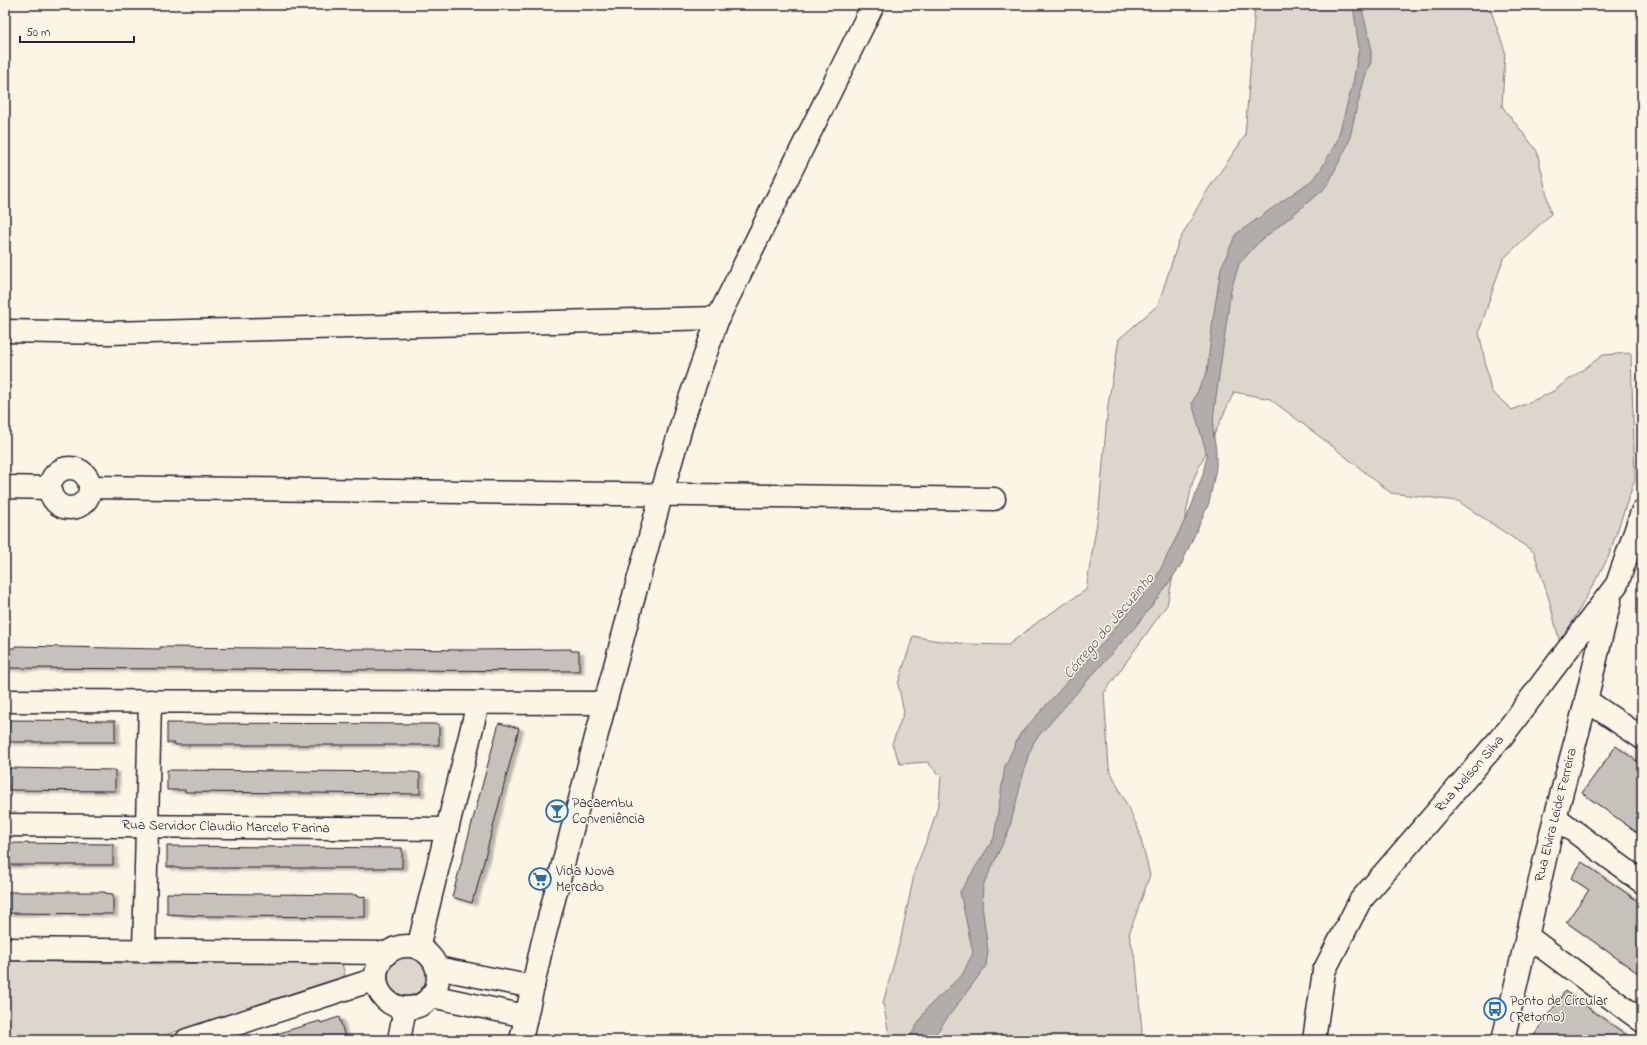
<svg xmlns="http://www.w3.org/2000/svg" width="1647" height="1045" viewBox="0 0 1647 1045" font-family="'Indie Flower',sans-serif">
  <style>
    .green { fill: #dcd6cc; stroke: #7f7c84 }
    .water { fill: #b2adab; stroke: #78757e }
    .building { fill: #c6c1bb; stroke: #22223b; filter: url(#shadow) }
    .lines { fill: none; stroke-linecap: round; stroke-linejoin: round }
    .minor-casing { stroke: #22223b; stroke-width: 25 }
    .minor { stroke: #fcf5e5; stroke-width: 22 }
    .labels { text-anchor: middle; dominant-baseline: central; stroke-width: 3; stroke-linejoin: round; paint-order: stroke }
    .street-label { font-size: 14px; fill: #22223b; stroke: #fcf5e5 }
    .poi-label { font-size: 14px; fill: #22223b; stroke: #fcf5e5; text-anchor: start }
    .water-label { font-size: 15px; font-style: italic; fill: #545362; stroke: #fcf5e5 }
  </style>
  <defs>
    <filter id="shadow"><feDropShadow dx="4.5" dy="2.5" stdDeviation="1" flood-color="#0004"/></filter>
  </defs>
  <rect width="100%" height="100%" fill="#fcf5e5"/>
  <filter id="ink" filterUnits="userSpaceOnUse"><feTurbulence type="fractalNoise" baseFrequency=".025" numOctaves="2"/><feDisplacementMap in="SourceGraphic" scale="8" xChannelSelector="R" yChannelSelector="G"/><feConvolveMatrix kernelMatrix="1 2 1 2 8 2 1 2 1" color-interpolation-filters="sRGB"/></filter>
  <g filter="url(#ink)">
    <!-- green -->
    <g class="green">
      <polygon points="1255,5 1489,5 1505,51 1502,106 1537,151 1551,214 1503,259 1479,332 1491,391 1512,410 1552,392 1603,355 1631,353 1635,479 1608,558 1560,644 1550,603 1534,552 1458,501 1391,493 1332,446 1270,399 1234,392 1193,480 1167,605 1104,693 1109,768 1138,828 1150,875 1129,934 1136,962 1142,1032 1140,1040 890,1040 883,1003 901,937 915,870 931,829 939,802 941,776 927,762 900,764 892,744 904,712 898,684 913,636 933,640 968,644 1008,645 1039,621 1086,590 1099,509 1108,405 1119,339 1158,305 1178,243 1205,194 1245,136"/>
      <circle cx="408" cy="977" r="20"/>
      <polygon points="341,959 345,976 150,1040 5,1040 5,962 9,961 172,964"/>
    </g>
    <!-- water -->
    <polygon class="water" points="1353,5 1361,5 1371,46 1371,62 1365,77 1355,114 1349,142 1329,182 1322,191 1258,243 1239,264 1231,290 1214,411 1213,431 1216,450 1216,468 1209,503 1181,565 1163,591 1135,627 1035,740 1028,756 1009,830 983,886 982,905 988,951 986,966 931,1040 908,1040 928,1007 962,975 973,953 960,892 994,838 1005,766 1020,734 1100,646 1154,582 1190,510 1203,474 1207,455 1192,403 1207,372 1213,319 1221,268 1236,234 1312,180 1320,171 1337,141 1353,83 1359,48"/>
    <!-- building -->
    <g class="building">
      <polygon points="15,646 160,649 160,647 473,650 571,649 571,651 579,651 579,671 5,668 5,648 15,648"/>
      <polygon points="9,720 115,721 115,742 8,742"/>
      <polygon points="167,723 439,724 439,745 175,745 175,743 167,743"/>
      <polygon points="499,723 519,728 475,895 474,895 472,903 452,897"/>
      <polygon points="1616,746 1642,765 1642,836 1582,793"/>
      <polygon points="8,768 115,770 115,791 8,790"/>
      <polygon points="167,770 413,772 420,773 420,794 185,792 185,790 167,790"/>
      <polygon points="7,843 113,844 113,865 7,865"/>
      <polygon points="167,846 402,848 402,868 175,868 175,867 167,867"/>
      <polygon points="1582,862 1642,904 1642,976 1566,922 1589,890 1571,878"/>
      <polygon points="7,892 105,892 105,893 113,894 113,914 7,913"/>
      <polygon points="167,893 357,895 357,897 365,896 365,917 203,916 167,914"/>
      <polygon points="1565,991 1604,1019 1634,1040 1531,1040"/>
      <polygon points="339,1017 345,1037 335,1040 268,1040 268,1037 289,1030 320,1021 321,1023"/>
    </g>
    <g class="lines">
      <!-- minor casing -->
      <g class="minor-casing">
        <g id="minor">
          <polyline points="5,331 108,333 718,318"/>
          <circle cx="70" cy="488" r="20"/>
          <polyline points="5,487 50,488"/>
          <polyline points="91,487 994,499"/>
          <polyline points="1586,700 1642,738"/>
          <polyline points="5,701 605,703"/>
          <polyline points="1555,817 1642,882"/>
          <polyline points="5,825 447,829"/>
          <polyline points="1527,936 1642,1021"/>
          <circle cx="407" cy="977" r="31"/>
          <polyline points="418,948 478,703"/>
          <polyline points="5,949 387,953"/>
          <polyline points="144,951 150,701"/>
          <polyline points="437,968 533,987"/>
          <polyline points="431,996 526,1016"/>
          <polyline points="187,1040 376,979"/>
          <polyline points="399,1040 405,1008"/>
          <polyline points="521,1040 542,945 605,703 661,496 685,413 718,318 873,5"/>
          <polyline points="1314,1040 1324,971 1360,901 1504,734 1617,584 1642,512"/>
          <polyline points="1503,1040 1551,833 1583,713 1610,600"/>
        </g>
      </g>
      <!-- minor -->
      <use href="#minor" class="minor"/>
    </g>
  </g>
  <!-- icons -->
  <defs>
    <g id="bar-ring" transform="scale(1.15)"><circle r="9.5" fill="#fcf5e5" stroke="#1f6fb2" stroke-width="1.5"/><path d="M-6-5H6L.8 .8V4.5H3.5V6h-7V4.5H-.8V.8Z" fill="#1f6fb2"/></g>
    <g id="supermarket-ring" transform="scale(1.15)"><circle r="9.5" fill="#fcf5e5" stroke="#1f6fb2" stroke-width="1.5"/><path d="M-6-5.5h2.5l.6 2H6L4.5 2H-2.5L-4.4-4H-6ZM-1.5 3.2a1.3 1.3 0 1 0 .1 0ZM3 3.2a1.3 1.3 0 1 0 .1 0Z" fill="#1f6fb2"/></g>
    <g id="bus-ring" transform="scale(1.15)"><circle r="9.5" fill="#fcf5e5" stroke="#1f6fb2" stroke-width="1.5"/><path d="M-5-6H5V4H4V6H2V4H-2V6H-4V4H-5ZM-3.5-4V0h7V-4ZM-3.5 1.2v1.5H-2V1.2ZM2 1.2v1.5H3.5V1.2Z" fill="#1f6fb2"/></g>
  </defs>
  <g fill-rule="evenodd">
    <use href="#bar-ring" x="557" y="811"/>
    <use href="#supermarket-ring" x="540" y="879"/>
    <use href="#bus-ring" x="1495" y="1009"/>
  </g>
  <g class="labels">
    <!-- street labels -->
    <g class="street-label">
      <text transform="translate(1470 774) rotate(-49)">Rua Nelson Silva</text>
      <text transform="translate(1556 815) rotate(-76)">Rua Elvira Leide Ferreira</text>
      <text transform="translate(226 827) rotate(1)">Rua Servidor Claudio Marcelo Farina</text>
    </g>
    <!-- poi labels -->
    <g class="poi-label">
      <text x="572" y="803">Pacaembu<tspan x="572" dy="16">Conveniência</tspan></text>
      <text x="556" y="871">Vida Nova<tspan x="556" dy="16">Mercado</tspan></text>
      <text x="1510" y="1001">Ponto de Circular<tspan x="1510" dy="16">(Retorno)</tspan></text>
    </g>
    <!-- water labels -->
    <g class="water-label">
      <text transform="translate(1109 626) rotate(-50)">Córrego do Jacuzinho</text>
    </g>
  </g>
  <!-- margin -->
  <rect width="1647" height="1045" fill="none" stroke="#fcf5e5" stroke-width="20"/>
  <rect x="10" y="10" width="1627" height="1025" fill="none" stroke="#22223b" stroke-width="1.5" filter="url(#ink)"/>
  <!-- scale -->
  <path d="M20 36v6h114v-6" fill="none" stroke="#22223b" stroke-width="2"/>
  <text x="26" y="36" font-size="12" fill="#22223b" stroke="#fcf5e5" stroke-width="3" paint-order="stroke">50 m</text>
</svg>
